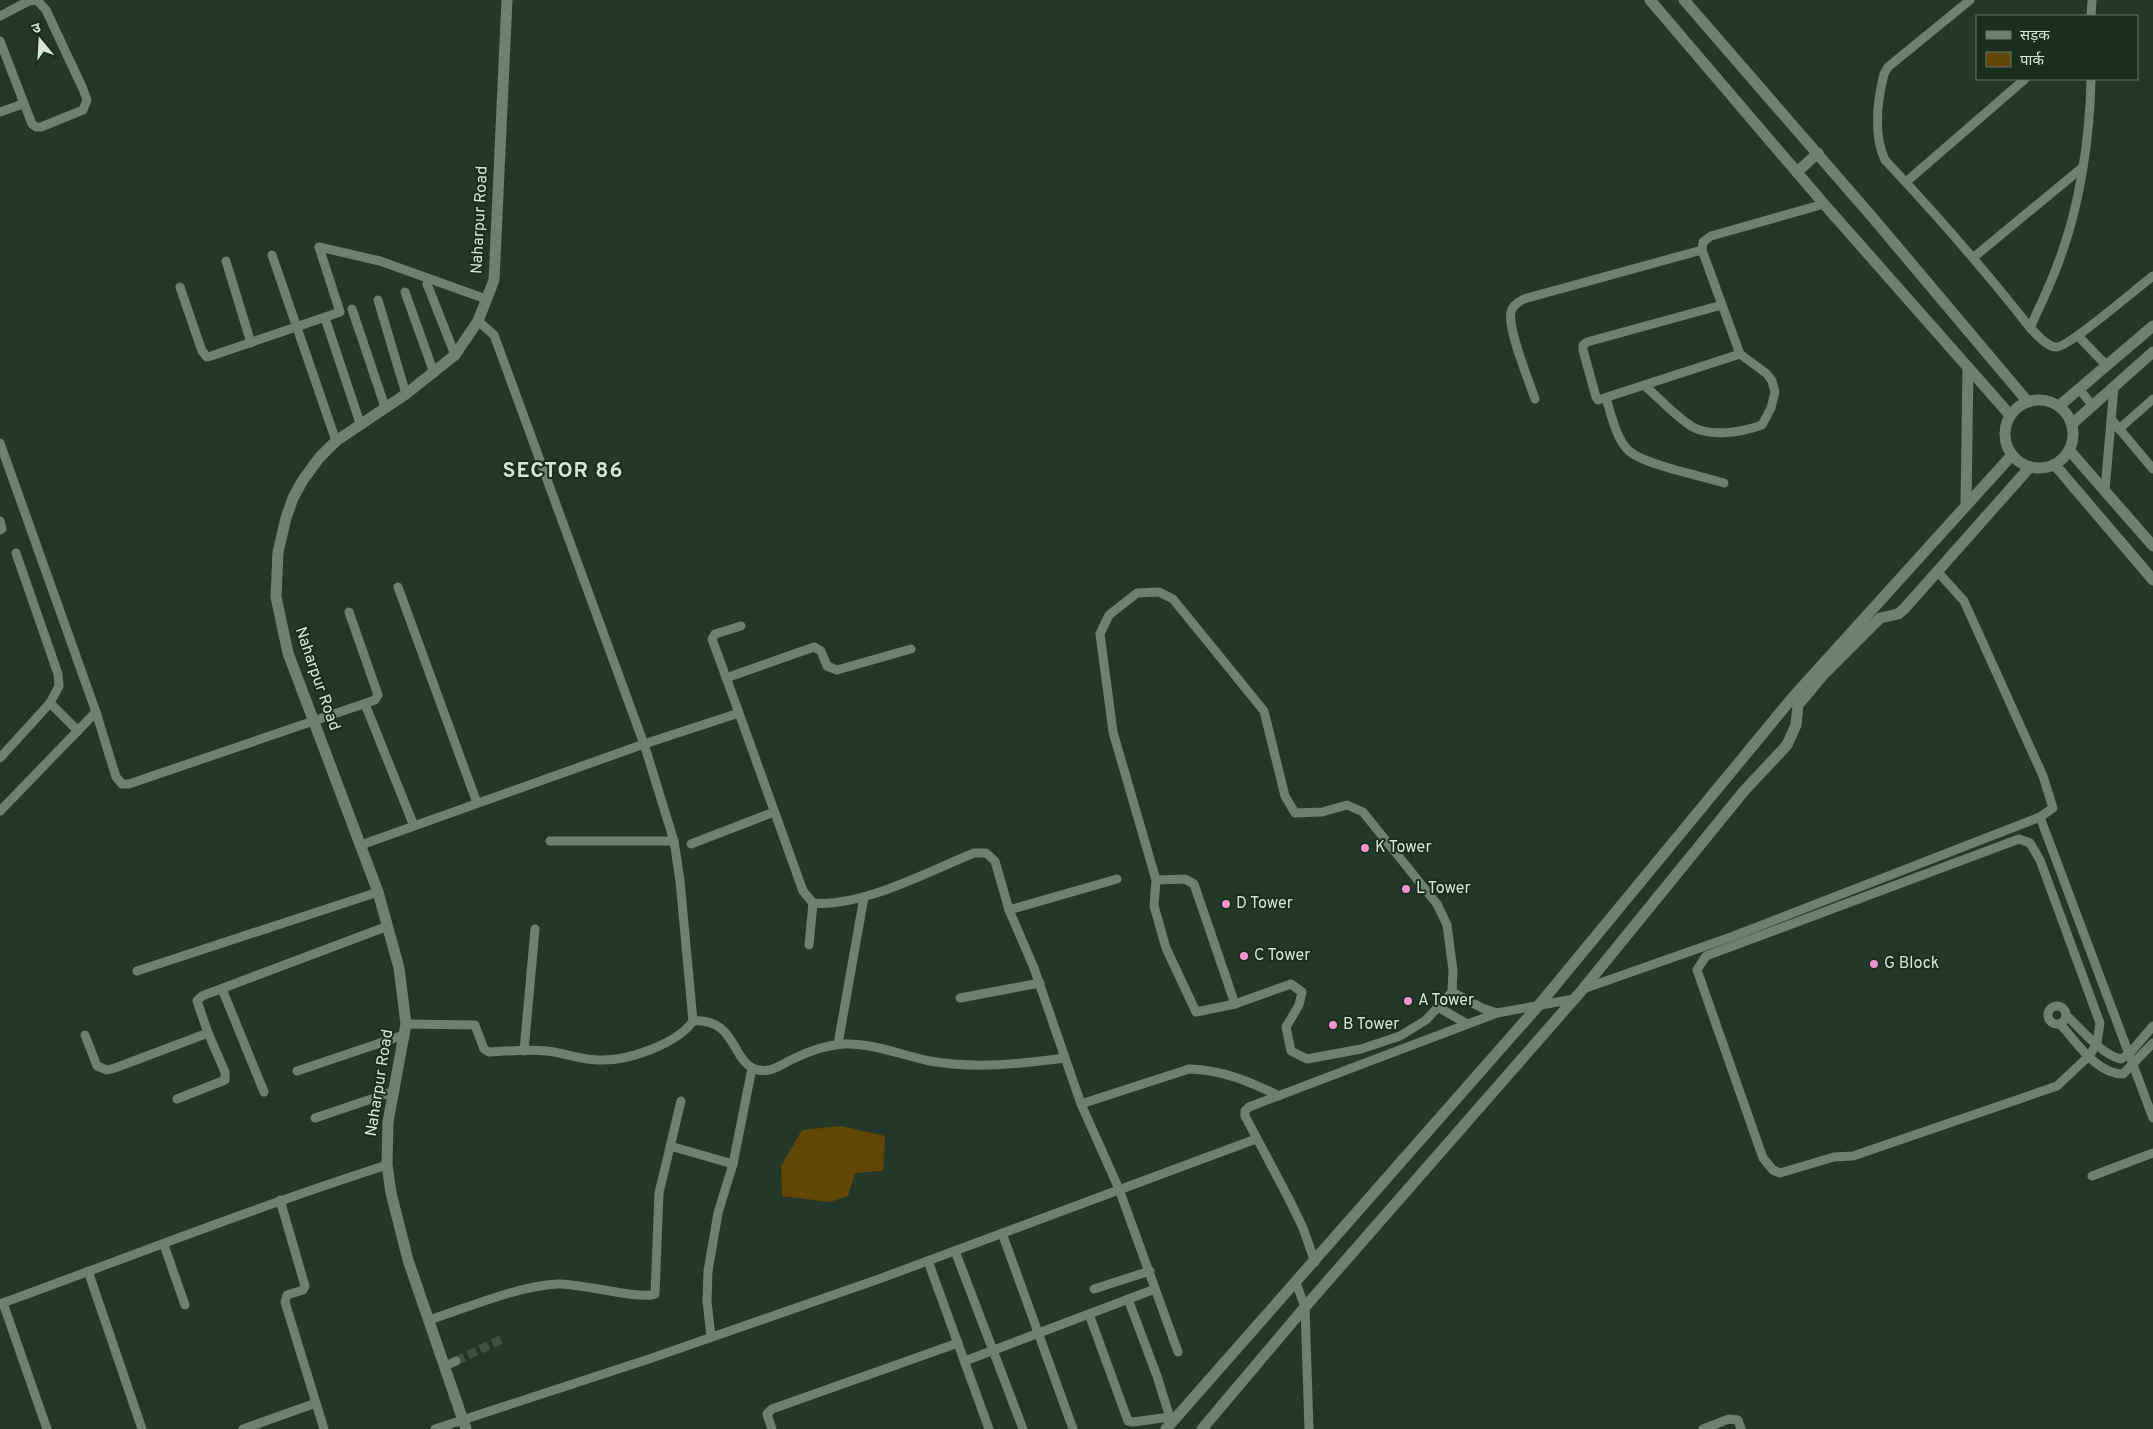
<svg xmlns="http://www.w3.org/2000/svg" width="2153" height="1429" viewBox="0 0 2153 1429" font-family="Overpass,'Noto Sans Devanagari',sans-serif">
  <style>
    .green { fill: #624603 }
    .lines { fill: none; stroke-linecap: round; stroke-linejoin: round }
    .minor-tunnel { stroke: #3f5242; stroke-width: 9; stroke-dasharray: 9 4.5; stroke-linecap: butt }
    .minor { stroke: #6c826e; stroke-width: 9 }
    .tertiary { stroke: #6c826e; stroke-width: 11 }
    .poi-dot { fill: #f790ce; stroke: #1a2e1d; stroke-width: 2 }
    .labels { text-anchor: middle; dominant-baseline: central; stroke-width: 4; stroke-linejoin: round; paint-order: stroke }
    .street-label { font-size: 16px; fill: #d8e4d9; stroke: #1a2e1d }
    .poi-label { font-size: 16px; fill: #d8e4d9; stroke: #1a2e1d; text-anchor: start }
    .district-label { font-size: 21px; font-weight: bold; letter-spacing: 1px; fill: #d8e4d9; stroke: #1a2e1d }
  </style>
  <rect width="100%" height="100%" fill="#243827"/>
  <!-- green -->
  <polygon class="green" points="841,1126 885,1136 883,1171 855,1173 848,1196 830,1202 782,1196 781,1166 802,1130"/>
  <g class="lines">
    <!-- minor-tunnel -->
    <polyline class="minor-tunnel" points="456,1361 504,1338"/>
    <!-- minor -->
    <g class="minor">
      <path d="M 1970,0 L 1888,67 L 1884,74 C 1877,102 1873,134 1885,160 C 1932,210 1977,261 2020,315 C 2026,323 2045,347 2056,347 C 2068,348 2138,287 2153,276"/>
      <polyline points="0,16 29,1 36,0"/>
      <polyline points="2091,16 2092,0"/>
      <polyline points="0,41 32,124 36,127 41,127 83,110 87,100 83,89 46,10 37,0"/>
      <polyline points="0,112 23,104"/>
      <polyline points="1906,182 2025,79"/>
      <polyline points="319,247 380,261 486,299"/>
      <polyline points="272,255 336,441"/>
      <polyline points="1974,257 2083,167"/>
      <polyline points="226,261 251,343"/>
      <polyline points="427,284 455,355"/>
      <polyline points="180,287 202,351 207,357 211,356 340,312 319,247"/>
      <polyline points="405,292 434,373"/>
      <polyline points="378,300 406,394"/>
      <polyline points="1722,305 1587,342 1583,345 1583,350 1596,397 1598,400 1740,354"/>
      <polyline points="352,309 385,407"/>
      <polyline points="325,318 360,423"/>
      <path d="M 2030,328 C 2040,305 2052,282 2060,258 C 2080,205 2090,136 2091,79"/>
      <polyline points="2078,336 2107,366"/>
      <path d="M 1644,385 C 1659,398 1674,415 1691,426 C 1710,438 1742,432 1762,425 L 1771,408 L 1775,392 L 1772,381 L 1767,374 L 1740,354 L 1702,250 L 1703,242 L 1711,236 L 1824,204"/>
      <polyline points="2080,390 2092,405"/>
      <path d="M 1606,398 C 1611,414 1616,439 1629,451 C 1645,465 1702,476 1724,483"/>
      <path d="M 1535,399 C 1529,381 1507,328 1511,312 C 1512,306 1518,302 1524,299 L 1702,250"/>
      <polyline points="2111,419 2153,469"/>
      <polyline points="2119,429 2153,399"/>
      <polyline points="0,443 96,712 116,777 122,784 129,784 375,700 378,695 349,612"/>
      <polyline points="2105,490 2114,386"/>
      <polyline points="0,521 2,529 0,530"/>
      <polyline points="16,553 58,674 59,686 50,703 78,731"/>
      <polyline points="1937,571 1964,601 2043,776 2053,808 2040,817"/>
      <polyline points="398,587 477,803"/>
      <polygon points="1159,592 1173,599 1264,711 1285,796 1295,813 1322,812 1347,805 1363,812 1437,904 1447,925 1453,970 1452,992 1426,1020 1400,1036 1361,1049 1307,1059 1291,1051 1286,1027 1299,1005 1302,992 1291,984 1235,1004 1196,1012 1166,948 1154,906 1156,880 1113,732 1100,634 1109,615 1137,593"/>
      <polyline points="726,678 814,647 821,651 827,666 837,670 911,649"/>
      <polyline points="365,704 414,826"/>
      <polyline points="739,713 712,639 715,634 741,626"/>
      <polyline points="0,758 50,703"/>
      <polyline points="0,811 96,712"/>
      <polygon points="2019,839 2030,843 2040,860 2100,1023 2097,1043 2090,1055 2057,1086 1853,1156 1834,1157 1780,1173 1773,1170 1763,1158 1697,970 1706,956"/>
      <polyline points="550,841 674,841"/>
      <polyline points="691,844 774,812"/>
      <path d="M 361,845 L 644,744 L 739,713 L 803,891 L 813,903 C 861,908 929,871 974,853 L 986,853 L 995,861 L 1009,910 L 1034,968 L 1081,1104"/>
      <polyline points="1156,880 1185,879 1194,884 1235,1004"/>
      <polyline points="1009,910 1117,879"/>
      <polyline points="809,945 813,903"/>
      <polyline points="137,971 378,892"/>
      <polyline points="222,989 264,1092"/>
      <polyline points="1583,989 1731,937 2040,817 2153,1118"/>
      <polyline points="1452,992 1482,1008 1497,1013"/>
      <polyline points="960,998 1040,983"/>
      <circle cx="2057" cy="1015" r="9"/>
      <polyline points="1438,1007 1467,1024"/>
      <path d="M 2066,1015 C 2080,1028 2103,1056 2121,1059 L 2129,1054 L 2153,1026"/>
      <path d="M 693,1021 C 738,1018 731,1064 758,1070 C 772,1073 782,1064 793,1059 C 809,1051 827,1045 844,1044 C 873,1043 901,1055 930,1061 C 976,1069 1019,1064 1065,1058"/>
      <path d="M 406,1024 L 475,1025 L 484,1049 L 489,1052 C 508,1051 528,1049 547,1051 C 565,1053 582,1060 600,1060 C 628,1061 677,1044 693,1021 L 680,881 L 674,841 L 644,744 L 494,335 L 478,321"/>
      <path d="M 2060,1024 C 2077,1042 2096,1074 2123,1074 L 2153,1043"/>
      <polyline points="85,1035 97,1066 107,1070 115,1068 208,1033 197,1001 202,996 388,926"/>
      <polyline points="838,1044 864,897"/>
      <polyline points="524,1051 535,929"/>
      <polyline points="297,1071 404,1035"/>
      <polyline points="177,1099 225,1080 225,1072 208,1033"/>
      <polyline points="315,1118 392,1092"/>
      <polyline points="670,1146 733,1164"/>
      <polyline points="2092,1176 2153,1153"/>
      <polyline points="280,1200 305,1286 303,1290 287,1295 285,1302 324,1429"/>
      <polyline points="1002,1233 1073,1429"/>
      <polyline points="164,1245 185,1305"/>
      <polyline points="955,1251 1023,1429"/>
      <polyline points="928,1261 989,1429"/>
      <polyline points="1315,1262 1303,1228 1289,1199 1245,1116 1245,1111 1249,1107 1497,1013 1574,999"/>
      <polyline points="88,1271 142,1429"/>
      <polyline points="1296,1283 1305,1307 1309,1429"/>
      <polyline points="1094,1289 1150,1271"/>
      <polyline points="1128,1299 1157,1376 1171,1421"/>
      <polyline points="3,1303 47,1429"/>
      <path d="M 0,1304 C 129,1257 256,1207 387,1165"/>
      <polyline points="1089,1314 1128,1421 1133,1422 1170,1417"/>
      <path d="M 429,1320 C 467,1308 518,1286 557,1284 C 581,1283 639,1300 655,1294 L 659,1193 L 681,1101"/>
      <polyline points="711,1337 707,1301 708,1271 718,1213 733,1164 752,1068"/>
      <path d="M 1178,1352 L 1119,1189 L 1081,1104 L 1189,1069 C 1222,1070 1249,1081 1279,1096"/>
      <polyline points="965,1361 1155,1289"/>
      <polyline points="445,1366 456,1361"/>
      <polyline points="243,1429 316,1403"/>
      <polyline points="435,1429 649,1359 879,1279 1256,1139"/>
      <polyline points="772,1429 767,1414 772,1409 958,1343"/>
      <polyline points="1703,1429 1729,1419 1738,1420 1741,1429"/>
    </g>
    <!-- tertiary -->
    <g class="tertiary">
      <polyline points="1650,0 1824,204 2010,415"/>
      <polyline points="1684,0 1873,218 2028,402"/>
      <polyline points="1797,172 1818,153"/>
      <circle cx="2039" cy="434" r="34"/>
      <polyline points="2059,406 2153,326"/>
      <polyline points="2072,424 2153,352"/>
      <polyline points="2069,450 2153,546"/>
      <polyline points="2055,465 2153,580"/>
      <polyline points="1966,505 1968,367"/>
      <polyline points="466,1429 408,1260 391,1193 387,1165 388,1122 406,1024 399,968 378,892 288,653 276,597 278,552 286,518 293,498 303,480 319,458 336,441 406,394 455,355 478,321 494,280 507,0"/>
      <polyline points="1166,1429 1539,1005 1793,697 2012,455"/>
      <polyline points="1202,1429 1305,1307 1583,989 1744,791 1787,745 1796,725 1798,705 1824,674 1880,618 1898,614 1904,609 2030,467"/>
    </g>
  </g>
  <!-- markers -->
  <g class="poi-dot">
    <circle cx="1365" cy="848" r="5"/>
    <circle cx="1406" cy="889" r="5"/>
    <circle cx="1226" cy="904" r="5"/>
    <circle cx="1244" cy="956" r="5"/>
    <circle cx="1874" cy="964" r="5"/>
    <circle cx="1408" cy="1001" r="5"/>
    <circle cx="1333" cy="1025" r="5"/>
  </g>
  <g class="labels">
    <!-- street labels -->
    <g class="street-label">
      <text transform="translate(480 220) rotate(-87)">Naharpur Road</text>
      <text transform="translate(317 679) rotate(71)">Naharpur Road</text>
      <text transform="translate(380 1083) rotate(-81)">Naharpur Road</text>
    </g>
    <!-- poi labels -->
    <g class="poi-label">
      <text x="1375" y="848">K Tower</text>
      <text x="1416" y="889">L Tower</text>
      <text x="1236" y="904">D Tower</text>
      <text x="1254" y="956">C Tower</text>
      <text x="1884" y="964">G Block</text>
      <text x="1418" y="1001">A Tower</text>
      <text x="1343" y="1025">B Tower</text>
    </g>
    <!-- district labels -->
    <g class="district-label">
      <text x="563" y="471">SECTOR 86</text>
    </g>
  </g>
  <!-- legend -->
  <rect x="1976" y="15" width="162" height="65" fill="#1a2e1d" stroke="#667768"/>
  <rect x="1986" y="31" width="25" height="8" fill="#6c826e" stroke="#667768"/>
  <text x="2020" y="40" font-size="15" fill="#d8e4d9">सड़क</text>
  <rect x="1986" y="52" width="25" height="15" fill="#624603" stroke="#667768"/>
  <text x="2020" y="65" font-size="15" fill="#d8e4d9">पार्क</text>
  <!-- north arrow -->
  <g transform="translate(40 40) rotate(342)" stroke="#1a2e1d" stroke-width="4" paint-order="stroke">
  <path d="M0-4L9 19L0 12L-9 19Z" fill="#d8e4d9"/>
  <text y="-8" font-size="14" font-weight="bold" text-anchor="middle" fill="#d8e4d9">उ</text>
  </g>
</svg>
